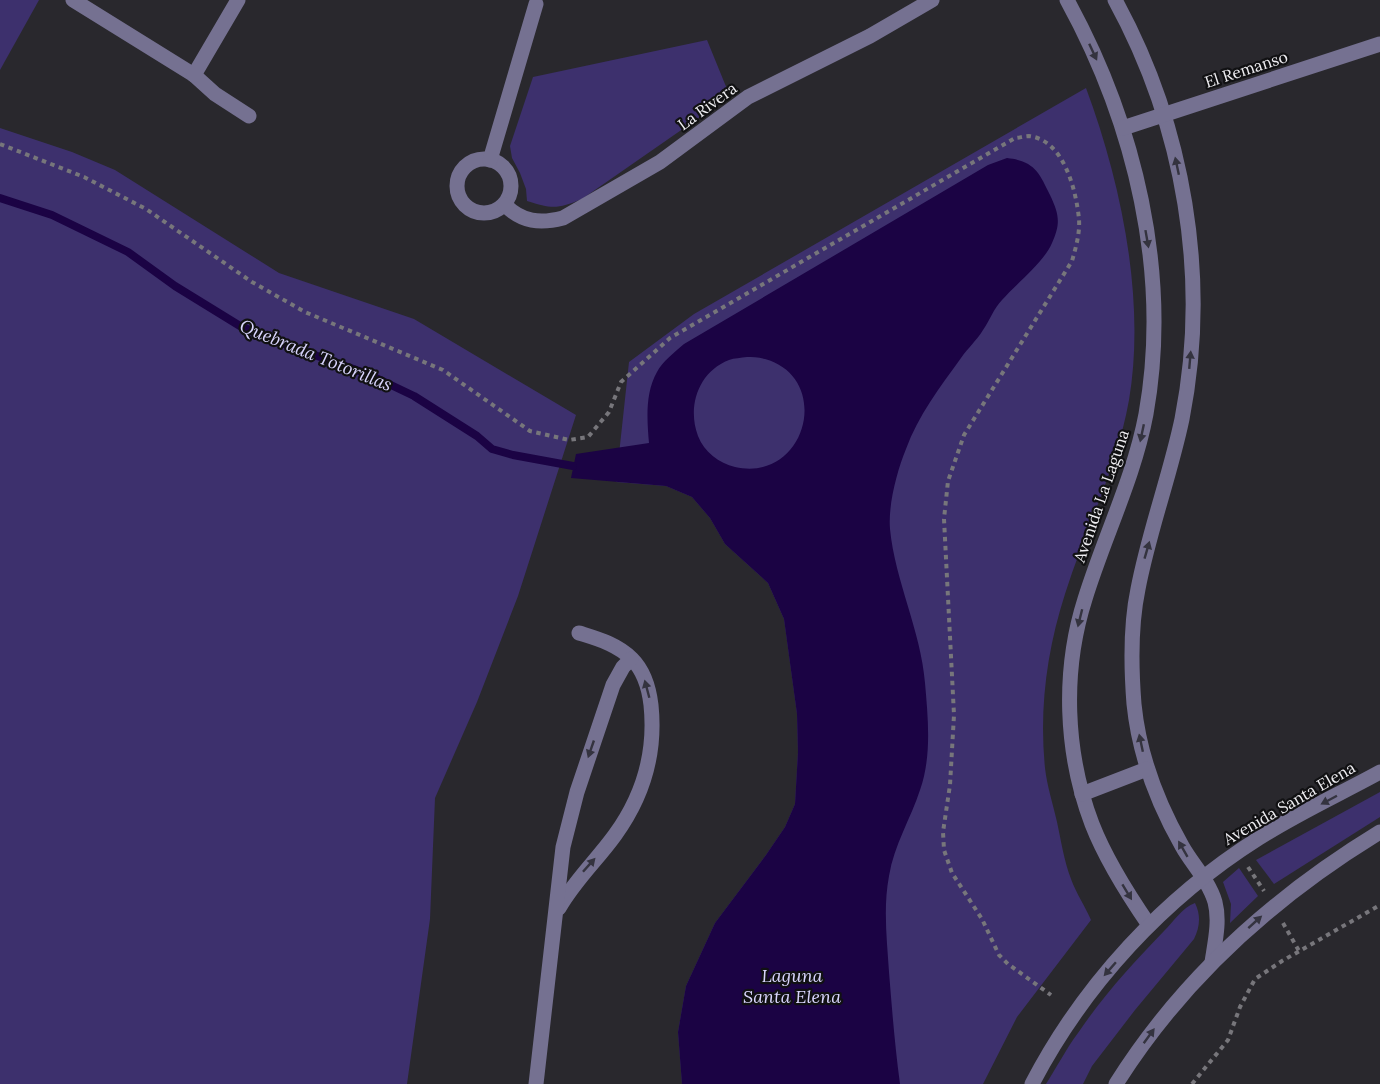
<svg xmlns="http://www.w3.org/2000/svg" width="1380" height="1084" viewBox="0 0 1380 1084" font-family="Lora,serif">
  <style>
    .green { fill: #3d306d }
    .water { fill: #1b0344; fill-rule: evenodd }
    .lines { fill: none; stroke-linecap: round; stroke-linejoin: round }
    .stream { stroke: #1b0344; stroke-width: 8 }
    .path { stroke: #77767b; stroke-width: 4; stroke-dasharray: 4.5 4.5; stroke-linecap: butt }
    .minor { stroke: #757191; stroke-width: 15 }
    .oneway { fill: #34333f }
    .labels { text-anchor: middle; dominant-baseline: central; stroke-width: 4.5; stroke-linejoin: round; paint-order: stroke }
    .street-label { font-size: 16px; fill: #efeef2; stroke: #111113 }
    .water-label { font-size: 18px; font-style: italic; fill: #d9d5fd; stroke: #111113 }
  </style>
  <rect width="100%" height="100%" fill="#29282d"/>
  <!-- green -->
  <g class="green">
    <polygon points="0,0 39,0 0,70"/>
    <path d="M 707,40 L 727,89 L 723,101 L 582,199 C 558,209 552,209 527,201 L 526,189 L 520,173 L 512,158 L 510,146 L 533,77 Z"/>
    <path d="M 1086,88 C 1121,182 1146,300 1129,400 C 1117,468 1086,528 1065,594 C 1047,650 1039,709 1045,768 C 1047,786 1053,804 1057,822 C 1061,840 1064,861 1071,879 C 1076,893 1085,906 1091,920 L 1017,1017 L 983,1084 L 682,1084 L 678,1032 L 686,986 L 715,923 L 766,855 L 785,827 L 795,804 L 798,752 L 797,714 L 784,619 L 768,583 L 725,544 L 710,518 L 692,497 L 666,486 L 616,482 L 629,362 L 694,314 Z"/>
    <polygon points="0,128 72,152 115,170 279,273 414,319 576,415 518,596 477,702 435,798 430,919 407,1084 0,1084"/>
    <polygon points="1380,792 1380,817 1274,884 1256,860"/>
    <polygon points="1239,868 1258,896 1230,923 1231,904 1223,882"/>
    <path d="M 1195,903 C 1201,915 1200,927 1194,939 L 1135,1010 L 1092,1066 L 1083,1084 L 1046,1084 C 1057,1067 1066,1049 1078,1033 C 1103,996 1133,963 1164,931 C 1173,922 1183,907 1195,903 Z"/>
  </g>
  <!-- water -->
  <path class="water" d="M 1007,158 C 1034,161 1039,172 1050,195 C 1059,214 1061,223 1052,243 C 1044,262 1017,283 1002,300 C 994,308 990,320 983,330 C 977,340 968,348 961,358 C 940,387 918,416 906,449 C 897,471 888,505 890,529 C 895,581 921,631 925,683 C 928,718 932,756 920,790 C 911,818 894,845 889,876 C 883,908 887,940 889,972 C 892,1010 895,1047 900,1084 L 682,1084 L 678,1032 L 686,986 L 715,923 L 766,855 L 785,827 L 795,804 L 798,752 L 797,714 L 784,619 L 768,583 L 725,544 L 710,518 L 692,497 L 666,486 L 571,478 L 576,454 L 649,443 C 647,420 645,393 657,372 C 662,362 675,352 684,344 L 988,165 ZM 747,357 C 752,357 759,357 765,359 C 833,378 807,483 735,467 C 719,463 704,452 698,436 C 687,407 698,372 729,360 C 734,358 741,358 747,357 Z"/>
  <g class="lines">
    <!-- stream -->
    <polyline class="stream" points="0,198 52,215 128,252 175,286 240,326 287,345 370,375 414,396 477,436 492,449 513,455 573,466"/>
    <!-- path -->
    <g class="path">
      <path d="M 0,144 L 84,177 L 146,209 L 252,282 L 305,312 L 443,370 L 530,431 L 569,440 L 588,437 L 609,412 L 621,382 L 670,338 L 1015,138 C 1019,138 1024,136 1029,136 C 1064,140 1076,190 1079,219 C 1080,233 1076,247 1072,261 L 964,435 L 948,481 L 944,519 L 954,715 L 950,785 L 943,832 L 944,850 L 952,873 L 982,919 L 999,955 L 1008,964 L 1051,995"/>
      <polyline points="1248,867 1264,891"/>
      <polyline points="1283,923 1299,951"/>
      <polyline points="1192,1084 1228,1040 1240,1007 1255,979 1282,961 1380,905"/>
    </g>
    <!-- minor -->
    <g class="minor">
      <polyline points="73,0 194,75 215,94 249,116"/>
      <path d="M 1067,0 C 1135,124 1171,273 1146,414 C 1134,478 1104,537 1085,599 C 1062,671 1065,753 1092,824 C 1106,860 1127,893 1149,925"/>
      <path d="M 1115,0 C 1184,126 1210,277 1182,419 C 1170,476 1149,531 1138,589 C 1130,627 1131,666 1134,704 C 1139,754 1157,802 1182,846 C 1192,864 1209,881 1215,902 C 1220,921 1215,942 1212,962"/>
      <polyline points="194,75 238,0"/>
      <polyline points="1123,128 1380,44"/>
      <circle cx="484" cy="186" r="27"/>
      <polyline points="490,160 536,4"/>
      <path d="M 505,205 C 522,222 540,224 563,218 L 660,162 L 748,97 L 870,36 L 932,0"/>
      <polyline points="1082,794 1147,769"/>
      <path d="M 559,908 C 575,880 597,860 615,835 C 644,795 656,753 651,705 C 649,688 644,671 632,659 C 617,644 598,639 579,633"/>
      <polyline points="536,1084 563,847 577,792 613,685 623,667 631,659"/>
      <path d="M 1032,1084 C 1084,984 1164,898 1259,838 C 1298,813 1340,794 1380,772"/>
      <path d="M 1116,1084 C 1182,979 1275,896 1380,832"/>
    </g>
  </g>
  <!-- one-way arrows -->
  <defs><path id="oneway-solid" d="M-6-.8H1V-3.2L6.5 0L1 3.2V.8H-6Z" transform="scale(1.5)"/></defs>
  <g class="oneway">
    <use href="#oneway-solid" transform="translate(1093 52) rotate(65)"/>
    <use href="#oneway-solid" transform="translate(1177 166) rotate(-102)"/>
    <use href="#oneway-solid" transform="translate(1147 239) rotate(80)"/>
    <use href="#oneway-solid" transform="translate(1190 360) rotate(-85)"/>
    <use href="#oneway-solid" transform="translate(1142 433) rotate(102)"/>
    <use href="#oneway-solid" transform="translate(1147 550) rotate(-74)"/>
    <use href="#oneway-solid" transform="translate(1080 618) rotate(104)"/>
    <use href="#oneway-solid" transform="translate(647 689) rotate(-105)"/>
    <use href="#oneway-solid" transform="translate(1141 743) rotate(-102)"/>
    <use href="#oneway-solid" transform="translate(591 749) rotate(109)"/>
    <use href="#oneway-solid" transform="translate(1329 800) rotate(152)"/>
    <use href="#oneway-solid" transform="translate(1183 849) rotate(-120)"/>
    <use href="#oneway-solid" transform="translate(589 865) rotate(-48)"/>
    <use href="#oneway-solid" transform="translate(1127 892) rotate(59)"/>
    <use href="#oneway-solid" transform="translate(1255 922) rotate(-42)"/>
    <use href="#oneway-solid" transform="translate(1110 969) rotate(131)"/>
    <use href="#oneway-solid" transform="translate(1149 1036) rotate(-54)"/>
  </g>
  <g class="labels">
    <!-- street labels -->
    <g class="street-label">
      <text transform="translate(1246 69) rotate(-18)">El Remanso</text>
      <text transform="translate(707 106) rotate(-36)">La Rivera</text>
      <text transform="translate(1101 496) rotate(-71)">Avenida La Laguna</text>
      <text transform="translate(1289 803) rotate(-30)">Avenida Santa Elena</text>
    </g>
    <!-- water labels -->
    <g class="water-label">
      <text transform="translate(316 355) rotate(22)">Quebrada Totorillas</text>
      <text x="792" y="975">Laguna<tspan x="792" dy="21">Santa Elena</tspan></text>
    </g>
  </g>
</svg>
